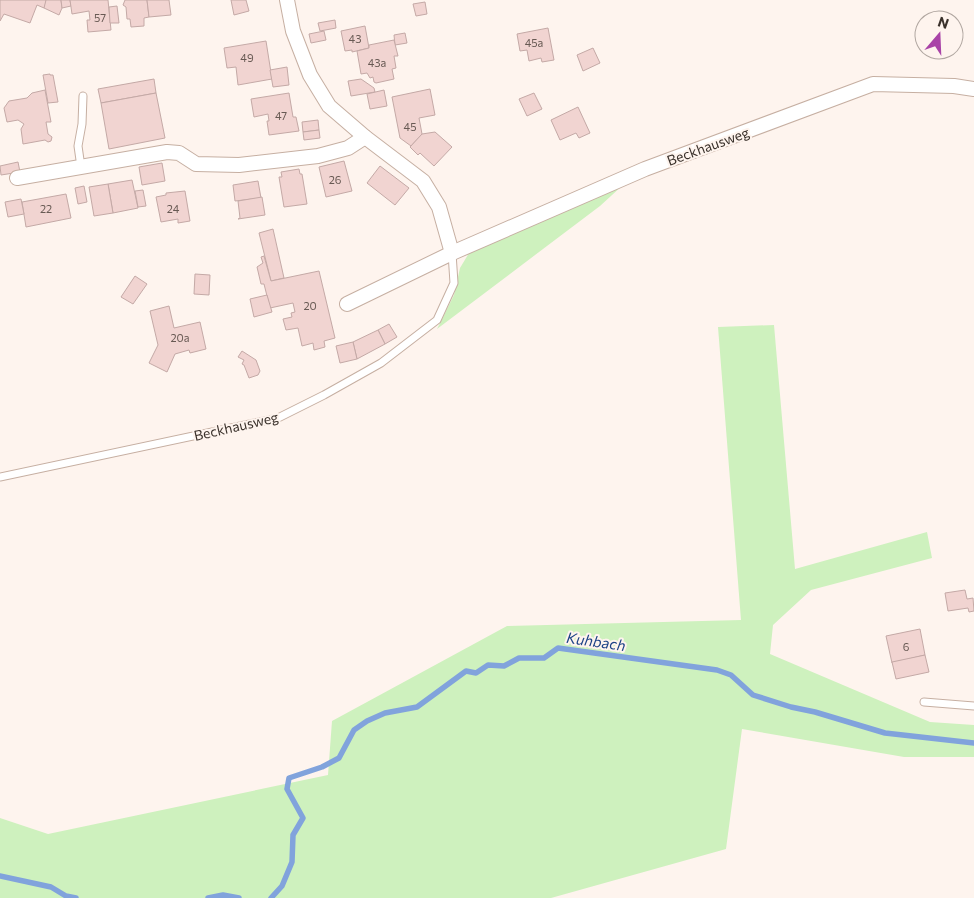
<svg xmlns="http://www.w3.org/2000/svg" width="974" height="898" viewBox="0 0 974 898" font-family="Commissioner,sans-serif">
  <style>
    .green { fill: #cef1be }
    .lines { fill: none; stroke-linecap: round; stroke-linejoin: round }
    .stream { stroke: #81a3dc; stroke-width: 5.5 }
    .building { fill: #f1d4d1; stroke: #c4a9a6 }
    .service-casing { stroke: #c6afa2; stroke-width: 9 }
    .minor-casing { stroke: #c6afa2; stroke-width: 16 }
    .service { stroke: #fff; stroke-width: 7 }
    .minor { stroke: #fff; stroke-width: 14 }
    .labels { text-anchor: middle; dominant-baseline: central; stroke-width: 4; stroke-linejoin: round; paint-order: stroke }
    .number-label { font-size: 11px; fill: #685a54 }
    .street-label { font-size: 14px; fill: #3a312b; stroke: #fef4ee }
    .water-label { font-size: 15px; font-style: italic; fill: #1c4286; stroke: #fef4ee }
  </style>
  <rect width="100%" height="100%" fill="#fef4ee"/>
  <!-- green -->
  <g class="green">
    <polygon points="623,185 600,206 437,329 454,295 460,268 469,253"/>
    <polygon points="774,325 795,569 927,532 932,558 811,590 773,625 770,654 930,722 974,725 974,757 904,757 742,729 726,849 551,898 0,898 0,818 48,834 328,775 332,721 507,626 741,620 718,327"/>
  </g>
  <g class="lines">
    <!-- stream -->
    <g class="stream">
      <polyline points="0,876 51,887 66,896 76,898"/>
      <polyline points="208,898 223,895 239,898"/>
      <polyline points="271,898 282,886 292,862 293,835 303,818 287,789 289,778 322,767 339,758 354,730 367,721 385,713 417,707 466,671 476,673 488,665 504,666 519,658 544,658 558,648 717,670 731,675 753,695 791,707 815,712 885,733 974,743"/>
    </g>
  </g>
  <!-- building -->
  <g class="building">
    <polygon points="0,0 46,0 46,3 44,8 37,5 30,23 4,14 0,21"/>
    <polygon points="46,0 61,0 62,8 59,15 44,8"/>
    <polygon points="61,0 70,0 71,6 62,8"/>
    <polygon points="70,0 108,0 111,30 88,32 87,20 90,20 89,11 72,14"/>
    <polygon points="125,0 147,0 149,17 144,18 144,26 131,27 130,19 127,19 126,7 123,5"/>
    <polygon points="147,0 169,0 171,15 149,17"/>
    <polygon points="231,0 246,0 249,11 234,15"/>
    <polygon points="425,2 427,14 416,16 413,4"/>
    <polygon points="117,6 119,23 110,23 109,7"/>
    <polygon points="335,20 336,28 320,31 318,23"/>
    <polygon points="365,26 369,48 352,52 352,50 345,51 341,31"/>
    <polygon points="548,28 554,60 542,62 541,58 529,61 527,50 520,51 517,34"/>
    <polygon points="324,31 326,40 311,43 309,34"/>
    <polygon points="405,33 407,43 395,45 394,35"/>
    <polygon points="394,40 398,56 394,56 396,68 392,69 394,79 376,83 374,82 373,77 370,78 367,73 361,74 357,51 369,48 369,45"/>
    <polygon points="266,41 272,79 238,85 236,67 227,68 224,48"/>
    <polygon points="593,48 600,63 583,71 577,55"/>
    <polygon points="287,67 289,85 273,87 270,70"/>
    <polygon points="50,74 50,75 53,75 58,102 48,103 43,75"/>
    <polygon points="154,79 156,93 101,103 98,89"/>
    <polygon points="361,79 374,88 375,92 351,96 348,81"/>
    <polygon points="430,89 435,115 419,118 422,134 411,146 400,138 392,97"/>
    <polygon points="45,90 51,122 46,122 48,134 52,137 51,141 48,142 45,140 23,144 21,129 24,124 18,120 7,122 4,108 9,101 27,98 32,93"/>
    <polygon points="384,90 387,106 370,109 367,94"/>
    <polygon points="156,93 165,138 109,149 101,103"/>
    <polygon points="289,93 293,117 296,117 299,131 269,135 267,121 269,121 268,114 254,117 251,99"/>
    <polygon points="534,93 542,109 527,116 519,99"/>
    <polygon points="578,107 590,133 579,138 576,133 560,140 551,120"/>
    <polygon points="318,120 319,130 303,132 302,122"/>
    <polygon points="319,130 320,138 304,140 303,132"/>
    <polygon points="435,132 452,147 434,166 420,153 418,155 410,147 422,134"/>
    <polygon points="344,161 352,191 326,197 319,167"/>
    <polygon points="18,162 20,172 1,175 0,166"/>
    <polygon points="162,163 165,181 142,185 139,167"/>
    <polygon points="380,166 409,188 395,205 367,183"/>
    <polygon points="299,169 300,174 302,174 307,204 284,207 279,177 282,177 281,172"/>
    <polygon points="132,180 138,208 113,213 108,184"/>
    <polygon points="258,181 261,198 235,201 233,185"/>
    <polygon points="108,184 113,213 94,216 89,187"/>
    <polygon points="84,186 87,202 78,204 75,188"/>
    <polygon points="143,190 146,206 138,207 135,191"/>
    <polygon points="185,191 190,221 178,223 178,219 161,222 156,197 166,195 166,193"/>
    <polygon points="66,194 71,218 26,227 22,202"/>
    <polygon points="262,197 265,215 238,219 240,218 238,201"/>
    <polygon points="21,199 24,214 8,217 5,202"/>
    <polygon points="273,229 284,278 271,281 259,233"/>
    <polygon points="264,256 271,281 319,271 335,338 324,341 325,347 314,350 313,343 302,346 298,328 286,330 283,319 292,317 291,313 295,312 293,303 270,308 264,284 261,284 257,267 263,263 261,257"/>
    <polygon points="195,274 210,275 209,295 194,294"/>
    <polygon points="135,276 147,284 133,304 121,297"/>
    <polygon points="267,295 272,312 254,317 250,299"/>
    <polygon points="169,306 174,328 200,322 206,349 190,353 189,350 175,354 167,372 149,363 158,345 150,311"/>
    <polygon points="389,324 397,337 385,344 378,330"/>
    <polygon points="378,330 385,344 357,359 353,342"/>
    <polygon points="353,342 357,359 340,363 336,346"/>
    <polygon points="242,351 256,360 260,371 258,375 249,378 244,365 242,364 244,360 238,357"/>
    <polygon points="965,590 967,599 973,598 974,611 969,612 968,608 948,611 945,593"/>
    <polygon points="920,629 925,655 892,663 886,636"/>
    <polygon points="925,655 929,672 896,679 892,662"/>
  </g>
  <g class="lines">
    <!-- service casing -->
    <g class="service-casing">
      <g id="service">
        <polyline points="81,167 78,146 82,124 83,96"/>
        <polyline points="0,477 278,418 324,395 381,363 437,320 454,283 452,253"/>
        <polyline points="924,702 974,706"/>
      </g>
    </g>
    <!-- minor casing -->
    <g class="minor-casing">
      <g id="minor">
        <polyline points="287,0 293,31 310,75 329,106 365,137 423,181 439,207 452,253"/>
        <polyline points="17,178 167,152 179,153 196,164 239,165 318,156 348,148 365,137"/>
        <polyline points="347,304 452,253 645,169 873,84 954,86 974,89"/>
      </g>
    </g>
    <!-- service -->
    <use href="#service" class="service"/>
    <!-- minor -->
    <use href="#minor" class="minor"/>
  </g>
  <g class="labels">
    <!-- number labels -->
    <g class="number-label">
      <text x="100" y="17">57</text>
      <text x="355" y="38">43</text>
      <text x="534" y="42">45a</text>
      <text x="247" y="57">49</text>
      <text x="377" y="62">43a</text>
      <text x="281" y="115">47</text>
      <text x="410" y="126">45</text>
      <text x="335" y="179">26</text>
      <text x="46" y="208">22</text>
      <text x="173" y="208">24</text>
      <text x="310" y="305">20</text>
      <text x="180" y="337">20a</text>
      <text x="906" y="646">6</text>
    </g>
    <!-- street labels -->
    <g class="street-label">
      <text transform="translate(708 146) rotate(-20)">Beckhausweg</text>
      <text transform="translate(236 426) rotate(-13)">Beckhausweg</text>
    </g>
    <!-- water labels -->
    <g class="water-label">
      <text transform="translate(596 641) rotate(8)">Kuhbach</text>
    </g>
  </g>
  <!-- north arrow -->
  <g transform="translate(939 35) rotate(19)"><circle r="24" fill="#fef4ee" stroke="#b0a6a0"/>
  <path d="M0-4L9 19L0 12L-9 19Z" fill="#a943a7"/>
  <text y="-8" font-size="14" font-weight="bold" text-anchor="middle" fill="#3a312b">N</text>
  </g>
</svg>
